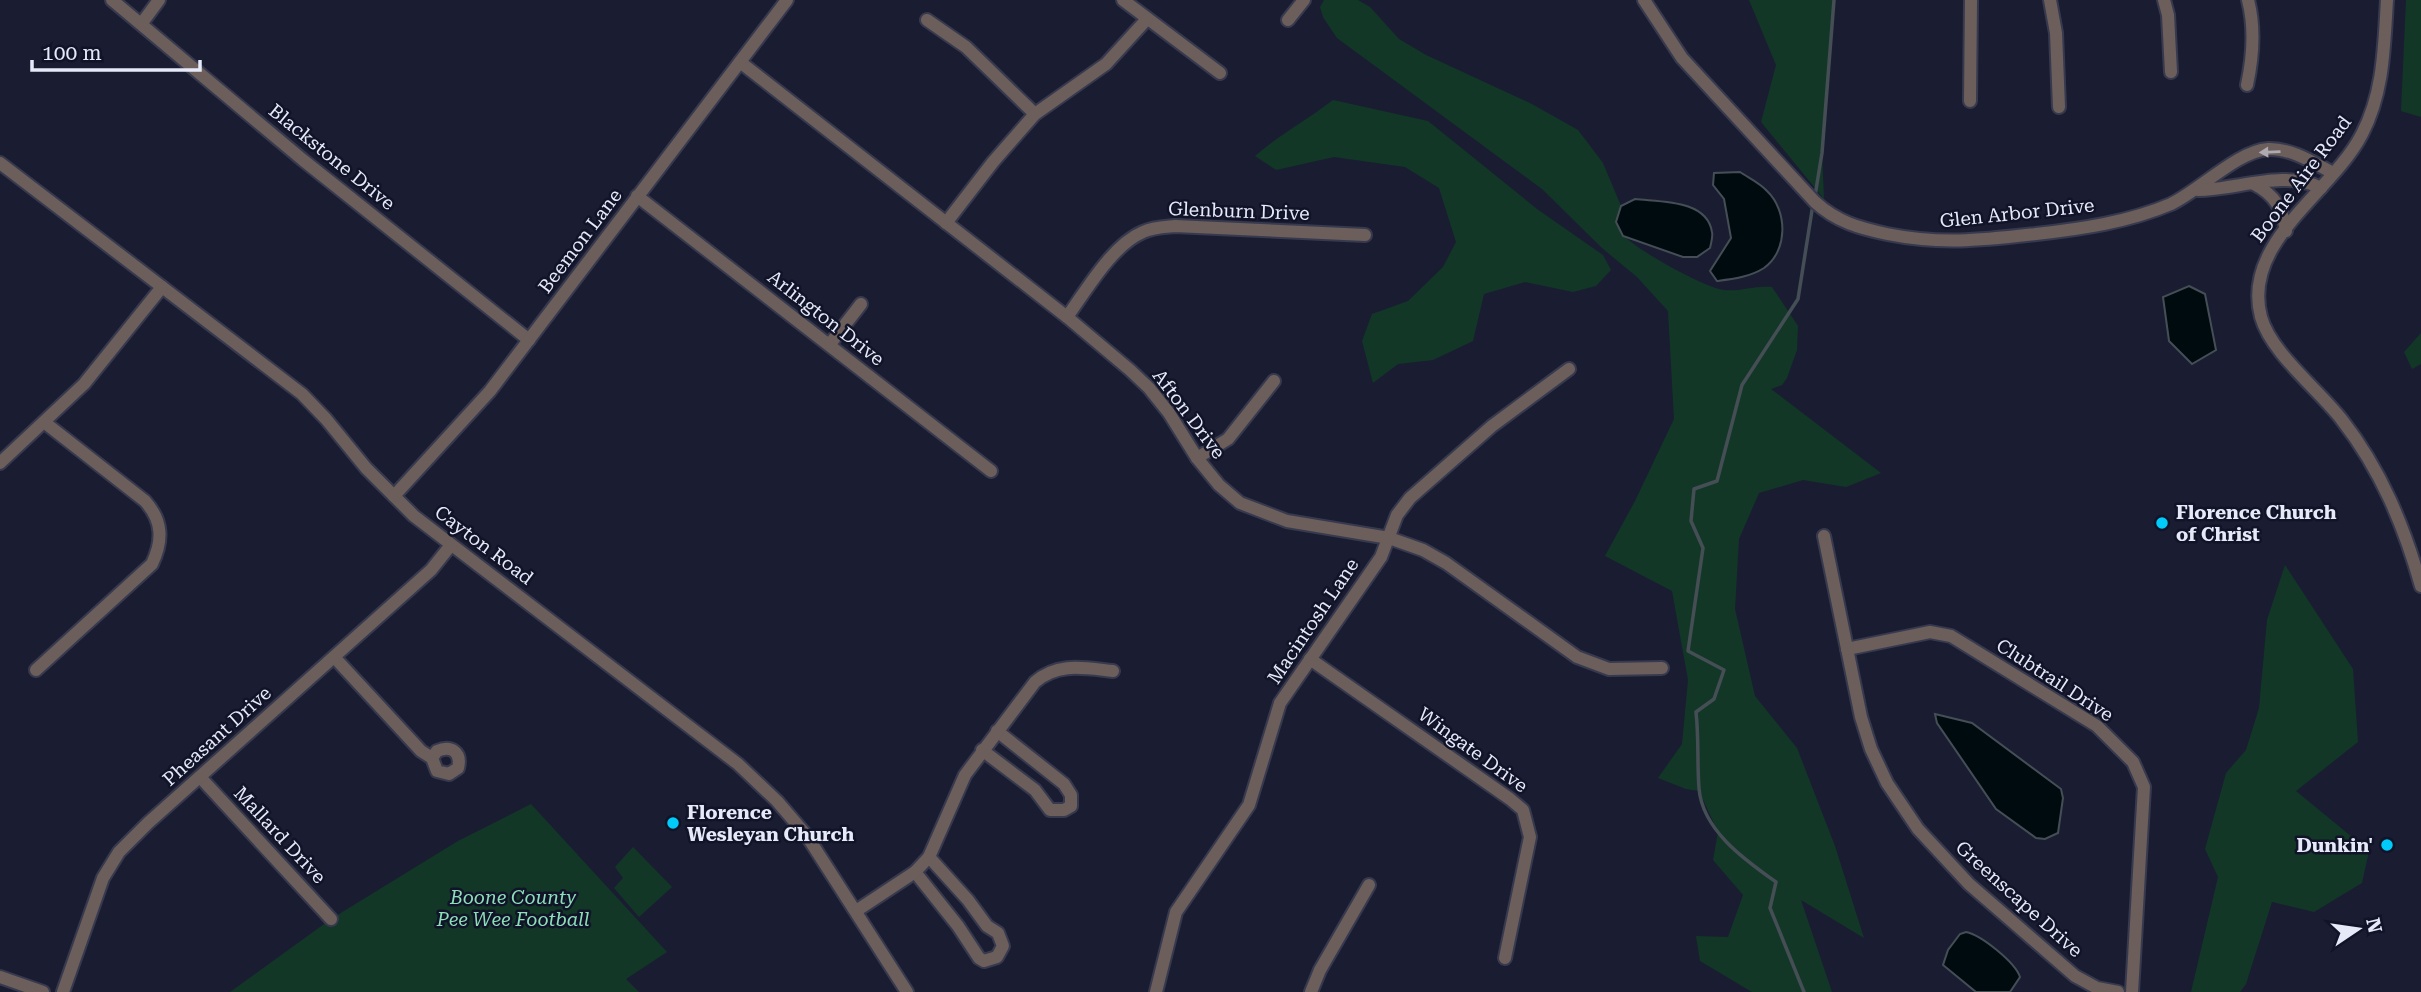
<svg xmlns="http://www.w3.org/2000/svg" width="2421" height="992" viewBox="0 0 2421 992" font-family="'Roboto Serif',serif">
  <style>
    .green { fill: #123727 }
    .water { fill: #000b0f; stroke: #454e55; stroke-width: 2 }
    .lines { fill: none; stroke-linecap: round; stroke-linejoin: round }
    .stream { stroke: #454e55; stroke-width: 3.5 }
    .minor-casing { stroke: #373a4e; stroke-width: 16 }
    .minor { stroke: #6c5e5b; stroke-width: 12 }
    .oneway { fill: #afaab1 }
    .poi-dot { fill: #00cbf9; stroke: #111328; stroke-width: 2.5 }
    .labels { text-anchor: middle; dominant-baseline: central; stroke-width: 5; stroke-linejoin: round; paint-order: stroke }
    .street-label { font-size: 19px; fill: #e6e9f8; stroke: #111328 }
    .poi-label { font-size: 19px; font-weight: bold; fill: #e6e9f8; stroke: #111328; text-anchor: start }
    .park-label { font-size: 19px; font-style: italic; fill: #8cdfb8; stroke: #111328 }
  </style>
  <rect width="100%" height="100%" fill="#1a1d32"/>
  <!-- green -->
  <g class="green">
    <path d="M 1324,0 L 1358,0 L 1370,7 L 1399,39 L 1426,55 L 1532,104 L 1578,130 L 1603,163 L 1621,206 L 1616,222 C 1618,226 1621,233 1624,236 C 1637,250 1705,288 1724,290 C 1740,292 1755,285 1772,287 L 1798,326 L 1797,350 L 1787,378 L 1782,385 L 1771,389 L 1881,473 L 1846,487 L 1803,480 L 1759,493 L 1739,539 L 1735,609 L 1755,696 L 1797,748 L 1835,846 L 1864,938 L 1801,900 L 1832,992 L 1752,992 L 1700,961 L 1696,936 L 1728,937 L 1743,895 L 1713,860 L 1718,832 L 1699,791 L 1686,789 L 1658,778 L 1682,744 L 1688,680 L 1672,591 L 1605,556 L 1635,501 L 1674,419 L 1668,311 L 1637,277 L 1602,248 L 1542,189 L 1337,38 L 1323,17 L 1320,7 Z"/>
    <polygon points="1749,0 1834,0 1822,153 1824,199 1761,122 1776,65"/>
    <polygon points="2406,0 2421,0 2421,117 2401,111"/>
    <path d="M 1333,100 L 1428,121 L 1537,209 L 1603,255 L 1611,270 L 1596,286 L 1573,292 L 1525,282 L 1484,294 L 1473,341 L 1433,360 L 1398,364 L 1373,383 L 1362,341 L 1372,314 L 1408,301 L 1443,267 L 1456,242 L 1439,188 L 1405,167 L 1334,157 L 1276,170 L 1255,156 C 1279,135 1307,120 1333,100 Z"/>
    <polygon points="2421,333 2421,364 2412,369 2404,352"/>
    <polygon points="2285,565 2353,669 2358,742 2296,791 2369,851 2362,883 2314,912 2272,902 2246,984 2240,992 2191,992 2218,877 2205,849 2226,773 2246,750 2259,708 2267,620"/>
    <polygon points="531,804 667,952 626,979 639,992 230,992 331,919 458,841"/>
    <polygon points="633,847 672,887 639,917 614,888 623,878 615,867"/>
  </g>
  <!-- water -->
  <g class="water">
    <path d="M 1740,172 C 1749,178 1760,183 1767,191 C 1788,211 1788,251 1764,268 C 1750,277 1733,279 1717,281 L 1710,271 L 1731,238 L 1724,199 L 1713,185 L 1714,173 Z"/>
    <path d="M 1635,199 C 1659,202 1707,199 1712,232 C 1713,236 1711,244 1710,248 L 1697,257 L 1683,257 L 1623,236 L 1616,222 L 1621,206 Z"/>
    <polygon points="2189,286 2205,294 2216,350 2192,364 2169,341 2163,297"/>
    <polygon points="1935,714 1972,723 2061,789 2063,798 2058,833 2045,839 2036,838 1996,809 1937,723"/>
    <path d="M 1966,932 C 1981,935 2015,962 2020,977 L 2010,992 L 1976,992 L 1943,965 L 1948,950 L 1960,934 Z"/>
  </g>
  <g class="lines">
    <!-- stream -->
    <g class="stream">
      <polyline points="1815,196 1822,153 1834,0"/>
      <path d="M 1804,992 L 1770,908 L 1776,882 C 1745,860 1702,830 1699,788 C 1697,763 1699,739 1696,712 L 1714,699 L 1724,670 L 1688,651 L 1703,548 L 1691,521 L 1694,489 L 1717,481 L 1742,385 L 1798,299 L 1813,204"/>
    </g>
    <!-- minor casing -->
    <g class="minor-casing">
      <g id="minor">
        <polyline points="112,0 303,160 529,340"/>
        <polyline points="1123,0 1220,73"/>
        <path d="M 1644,0 L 1682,58 L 1815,202 C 1837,222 1859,228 1887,234 C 1942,245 1982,240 2036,234 C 2081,229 2129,222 2171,204 C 2200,190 2238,151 2268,149 C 2291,148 2314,163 2333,173"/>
        <polyline points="2050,0 2056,33 2059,107"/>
        <polyline points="2164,0 2168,15 2171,72"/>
        <path d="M 2387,0 C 2384,46 2384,92 2362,134 C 2332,193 2241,242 2261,317 C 2271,353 2318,389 2342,420 C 2381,470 2404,526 2421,586"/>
        <polyline points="927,20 966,47 1035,114"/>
        <polyline points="1288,20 1304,0"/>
        <polyline points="142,23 159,0"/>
        <polyline points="740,62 1067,317 1130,370 1149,388 1169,413 1197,458 1219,485 1240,503 1287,521 1389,538 1423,550 1446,563 1577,657 1609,669 1662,668"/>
        <path d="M 2247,85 C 2253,57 2255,27 2248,0"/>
        <polyline points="1970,101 1971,0"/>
        <polyline points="0,163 302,394 326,419 366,468 414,516 738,764 777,801 807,836 907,992"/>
        <path d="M 2254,184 C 2275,195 2282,208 2286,231"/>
        <path d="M 2198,190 C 2237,190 2284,169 2321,188"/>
        <polyline points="637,196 991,471"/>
        <polyline points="946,223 993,162 1035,114 1106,64 1147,19"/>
        <path d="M 1067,317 C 1086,291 1112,245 1143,232 C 1153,227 1164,227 1175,226 L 1365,235"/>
        <polyline points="830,344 861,304"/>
        <polyline points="1197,458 1228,439 1274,381"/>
        <polyline points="0,463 84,384 162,287"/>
        <polyline points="394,496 490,391 787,0"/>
        <polyline points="1824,536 1861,717 1871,749 1887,783 1918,829 1969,884 2075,976 2097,988 2118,992"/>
        <polyline points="1847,649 1930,632 1951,636 2097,726 2133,762 2144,787 2132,992"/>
        <path d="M 335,658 L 421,751 L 432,758 L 437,771 L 449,774 L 458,768 C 462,752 451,745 437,751 L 432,758"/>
        <polyline points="1310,659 1510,799 1523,810 1530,837 1505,958"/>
        <path d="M 36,670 L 152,564 C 163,541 163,521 145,501 L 44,422"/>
        <polyline points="982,750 1035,790 1050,810 1064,810 1071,806 1071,795 1064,784 997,731"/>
        <polyline points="200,777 331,919"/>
        <polyline points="915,872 958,926 979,958 984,961 997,957 1003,946 998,933 987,926 968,900 929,857"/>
        <path d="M 856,911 L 915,872 L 929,857 L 965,775 L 1035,682 C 1058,662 1084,668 1113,671"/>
        <polyline points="0,977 43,992"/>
        <polyline points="63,992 103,878 119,852 148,823 431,570 451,545"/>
        <polyline points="1156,992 1176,912 1249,805 1280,703 1381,557 1397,515 1410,498 1492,426 1569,369"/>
        <polyline points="1311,992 1320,970 1369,885"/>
      </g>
    </g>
    <!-- minor -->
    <use href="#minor" class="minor"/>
  </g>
  <!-- one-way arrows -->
  <defs><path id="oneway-solid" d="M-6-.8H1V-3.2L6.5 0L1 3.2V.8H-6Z" transform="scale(1.75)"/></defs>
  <use class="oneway" href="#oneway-solid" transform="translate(2270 152) rotate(178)"/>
  <!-- markers -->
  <g class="poi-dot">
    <circle cx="2162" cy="523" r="7"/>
    <circle cx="673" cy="823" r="7"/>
    <circle cx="2387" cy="845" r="7"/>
  </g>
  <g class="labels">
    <!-- street labels -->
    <g class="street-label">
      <text transform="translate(332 157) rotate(39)">Blackstone Drive</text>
      <text transform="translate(2301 179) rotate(-53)">Boone Aire Road</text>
      <text transform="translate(1239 211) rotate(2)">Glenburn Drive</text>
      <text transform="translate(2017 213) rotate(-6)">Glen Arbor Drive</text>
      <text transform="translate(580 241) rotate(-53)">Beemon Lane</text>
      <text transform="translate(826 318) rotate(38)">Arlington Drive</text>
      <text transform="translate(1189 414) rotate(53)">Afton Drive</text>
      <text transform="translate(484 545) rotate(37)">Cayton Road</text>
      <text transform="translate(1313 621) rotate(-56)">Macintosh Lane</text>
      <text transform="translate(2055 680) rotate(33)">Clubtrail Drive</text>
      <text transform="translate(217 736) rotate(-42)">Pheasant Drive</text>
      <text transform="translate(1473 750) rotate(36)">Wingate Drive</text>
      <text transform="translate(280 835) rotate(47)">Mallard Drive</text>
      <text transform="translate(2019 899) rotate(42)">Greenscape Drive</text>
    </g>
    <!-- poi labels -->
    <g class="poi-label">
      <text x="2176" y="512">Florence Church<tspan x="2176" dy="22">of Christ</tspan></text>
      <text x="687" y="812">Florence<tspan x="687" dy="22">Wesleyan Church</tspan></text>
      <text x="2373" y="845" text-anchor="end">Dunkin'</text>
    </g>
    <!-- park labels -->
    <g class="park-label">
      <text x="513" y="897">Boone County<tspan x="513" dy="22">Pee Wee Football</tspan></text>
    </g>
  </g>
  <!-- north arrow -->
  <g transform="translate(2358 929) rotate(77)" stroke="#111328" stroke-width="5" paint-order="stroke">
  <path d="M0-5L12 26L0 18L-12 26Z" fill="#e6e9f8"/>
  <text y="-10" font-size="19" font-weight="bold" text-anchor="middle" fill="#e6e9f8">N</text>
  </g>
  <!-- scale -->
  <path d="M32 60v10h168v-10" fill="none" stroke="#e6e9f8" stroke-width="3.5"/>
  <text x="42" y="60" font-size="21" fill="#e6e9f8" stroke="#111328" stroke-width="5" paint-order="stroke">100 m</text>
</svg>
